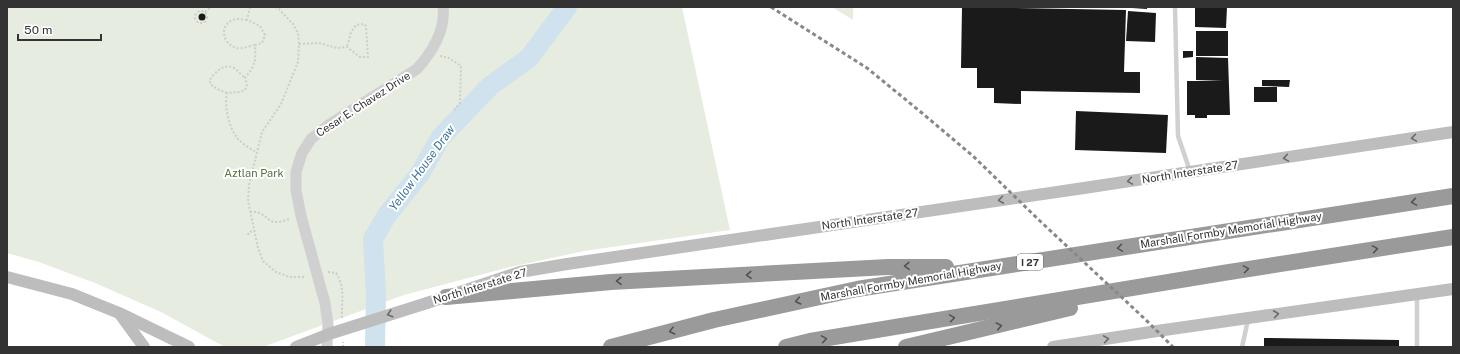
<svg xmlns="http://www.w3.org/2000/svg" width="1460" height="354" viewBox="0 0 1460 354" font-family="'Public Sans',sans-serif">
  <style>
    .green { fill: #e6ecdf }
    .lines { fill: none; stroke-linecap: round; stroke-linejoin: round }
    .river { stroke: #cfe2ee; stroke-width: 20 }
    .building { fill: #1a1a1a }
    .path { stroke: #cdcdcd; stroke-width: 2; stroke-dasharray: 2 2; stroke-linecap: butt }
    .service { stroke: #d0d0d0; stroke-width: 4.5 }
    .tertiary { stroke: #d0d0d0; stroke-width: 11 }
    .secondary { stroke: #bdbdbd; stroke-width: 12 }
    .motorway { stroke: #9a9a9a; stroke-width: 16 }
    .rail { stroke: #888; stroke-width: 3; stroke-dasharray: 4 3; stroke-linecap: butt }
    .secondary-bridge { stroke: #bdbdbd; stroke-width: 12 }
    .oneway { stroke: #6a6a6a }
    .oneway2 { stroke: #525252 }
    .labels { text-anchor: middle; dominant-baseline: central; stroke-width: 4; stroke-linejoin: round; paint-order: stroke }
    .shield { fill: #fff; stroke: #707070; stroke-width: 1 }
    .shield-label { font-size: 10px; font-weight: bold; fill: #333 }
    .street-label { font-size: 11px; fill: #333; stroke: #fff }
    .park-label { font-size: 11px; fill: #56703f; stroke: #fff }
    .water-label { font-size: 12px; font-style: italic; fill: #3f7597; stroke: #fff }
  </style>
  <rect width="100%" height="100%" fill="#fff"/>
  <!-- green -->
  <g class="green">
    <polygon points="7,7 682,7 730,230 584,251 506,268 404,295 263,347 225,347 161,312 95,283 39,262 7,253"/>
    <polygon points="832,7 853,7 853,20"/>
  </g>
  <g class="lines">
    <!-- river -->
    <polyline class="river" points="375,347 376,295 373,239 387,215 419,175 441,137 490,86 529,58 567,7"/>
  </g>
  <!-- building -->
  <g class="building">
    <polygon points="962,7 1126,10 1124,72 1140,72 1140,93 1021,91 1021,104 994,103 994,88 977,88 977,68 961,68"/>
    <polygon points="1132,7 1147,7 1147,9 1132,8"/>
    <polygon points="1195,7 1227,7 1226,28 1195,27"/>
    <polygon points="1128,11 1156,13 1155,42 1126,41"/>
    <circle cx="202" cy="17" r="3.5"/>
    <rect x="1196" y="31" width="32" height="25"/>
    <polygon points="1183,51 1193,51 1193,57 1183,58"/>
    <polygon points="1196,57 1228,58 1230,115 1207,115 1207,118 1195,118 1195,115 1187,115 1187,81 1223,81 1196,80"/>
    <polygon points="1262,80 1290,80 1289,87 1262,86"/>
    <rect x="1254" y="87" width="23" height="15"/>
    <polygon points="1076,111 1168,115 1166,153 1075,150"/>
    <polygon points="1264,338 1399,340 1399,347 1264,347"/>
  </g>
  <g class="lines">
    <!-- path -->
    <g class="path">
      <path d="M 250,7 L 247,20 L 260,26 L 265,35 L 262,43 L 255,45 C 256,63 255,65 245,78 L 247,85 L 245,90 L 239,92 L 227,93 C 224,107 229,128 238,139 C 243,144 250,149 256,152"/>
      <polyline points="275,7 279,9 293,24 298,33 299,44 298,62 281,104 262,132 249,185 248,201 258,248 263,261 276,272 289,277 306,277"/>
      <circle cx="201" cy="17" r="6"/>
      <polyline points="205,12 211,7"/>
      <path d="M 247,20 C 244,20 241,19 238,19 C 219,20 220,44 237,48 C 242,49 250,46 255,45"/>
      <polyline points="299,44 319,43 337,48 347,47 360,57 368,57 366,26 364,24 356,25 351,32 347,47"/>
      <polyline points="440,56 449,58 461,66 460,103 454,110"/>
      <path d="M 227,93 L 219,90 L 210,84 L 210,80 C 214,73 223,64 232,67 C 237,69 241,75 245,78"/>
      <path d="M 250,212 C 265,210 267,223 277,222 C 281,222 286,220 290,219"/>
      <polyline points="248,235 249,232 254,231"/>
      <path d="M 328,272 L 336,273 C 346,288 341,303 342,319"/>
      <polyline points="343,347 343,342"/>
    </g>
    <!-- service -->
    <g class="service">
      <polyline points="1175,7 1178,136 1190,171"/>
      <polyline points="1417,295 1417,347"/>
      <polyline points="1242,347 1248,320"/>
    </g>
    <!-- tertiary -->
    <path class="tertiary" d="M 327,347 L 328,324 L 325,303 L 301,216 L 296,190 L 296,172 L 302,153 L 311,139 L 327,126 L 417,69 C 432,52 446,31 443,7"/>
    <!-- secondary -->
    <g class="secondary">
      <polyline points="7,277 72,294 119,313 189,347"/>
      <polyline points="427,303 520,272 567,264 1084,188 1453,132"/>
      <polyline points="120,314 144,347"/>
      <polyline points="1053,347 1157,331 1453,289"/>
    </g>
    <!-- motorway -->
    <g class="motorway">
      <polyline points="446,297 611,282 888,267 946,267"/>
      <polyline points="611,347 714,320 857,289 1453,196"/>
      <polyline points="786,347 810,341 1223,273 1453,237"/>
      <polyline points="906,347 1070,308"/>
    </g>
    <!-- rail -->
    <polyline class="rail" points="771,7 867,68 922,113 973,156 1040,221 1146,320 1173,347"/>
    <!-- secondary-bridge -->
    <polyline class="secondary-bridge" points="296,347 329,334 427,303"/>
  </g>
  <!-- one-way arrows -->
  <defs><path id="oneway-chevron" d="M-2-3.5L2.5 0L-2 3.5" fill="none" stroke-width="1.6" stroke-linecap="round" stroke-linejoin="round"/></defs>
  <g class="oneway">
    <use href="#oneway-chevron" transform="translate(1414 138) rotate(171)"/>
    <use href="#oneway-chevron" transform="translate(1286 158) rotate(171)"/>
    <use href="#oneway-chevron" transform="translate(1130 181) rotate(171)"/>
    <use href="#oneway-chevron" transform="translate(1001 200) rotate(172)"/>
    <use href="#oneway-chevron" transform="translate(390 314) rotate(163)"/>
    <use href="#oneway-chevron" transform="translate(1276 314) rotate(-8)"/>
    <use href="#oneway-chevron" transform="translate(1106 339) rotate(-9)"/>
  </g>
  <g class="oneway2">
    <use href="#oneway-chevron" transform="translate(1414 202) rotate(171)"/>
    <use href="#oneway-chevron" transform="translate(1120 248) rotate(171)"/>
    <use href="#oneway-chevron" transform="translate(1375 249) rotate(-9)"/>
    <use href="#oneway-chevron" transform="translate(907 266) rotate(178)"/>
    <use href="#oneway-chevron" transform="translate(1246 269) rotate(-9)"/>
    <use href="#oneway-chevron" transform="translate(749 275) rotate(177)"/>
    <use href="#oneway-chevron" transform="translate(619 281) rotate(178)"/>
    <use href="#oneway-chevron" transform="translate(798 301) rotate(168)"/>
    <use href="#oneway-chevron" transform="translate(952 318) rotate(-9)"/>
    <use href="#oneway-chevron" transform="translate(999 326) rotate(-13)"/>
    <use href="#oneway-chevron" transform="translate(672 331) rotate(166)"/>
    <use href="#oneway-chevron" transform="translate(824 339) rotate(-9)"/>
  </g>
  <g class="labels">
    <!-- shield labels -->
    <rect class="shield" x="1017" y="254" width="26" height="16" rx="3"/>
    <g class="shield-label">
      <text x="1030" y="262">I 27</text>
    </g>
    <!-- street labels -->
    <g class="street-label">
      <text transform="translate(363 104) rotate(-33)">Cesar E. Chavez Drive</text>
      <text transform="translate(1190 172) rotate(-9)">North Interstate 27</text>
      <text transform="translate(870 219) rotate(-8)">North Interstate 27</text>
      <text transform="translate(1231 230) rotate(-9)">Marshall Formby Memorial Highway</text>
      <text transform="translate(911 281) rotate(-10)">Marshall Formby Memorial Highway</text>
      <text transform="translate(480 286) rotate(-17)">North Interstate 27</text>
    </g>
    <!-- park labels -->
    <g class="park-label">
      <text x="254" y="173">Aztlan Park</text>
    </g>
    <!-- water labels -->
    <g class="water-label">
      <text transform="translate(422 168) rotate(-54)">Yellow House Draw</text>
    </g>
  </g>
  <!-- border -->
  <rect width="1460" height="354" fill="none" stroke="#333333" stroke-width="16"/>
  <!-- scale -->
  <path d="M18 34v6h83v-6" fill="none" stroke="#333333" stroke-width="2"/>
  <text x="24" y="34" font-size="12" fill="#333333" stroke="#ffffff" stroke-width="3" paint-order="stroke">50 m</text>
</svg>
